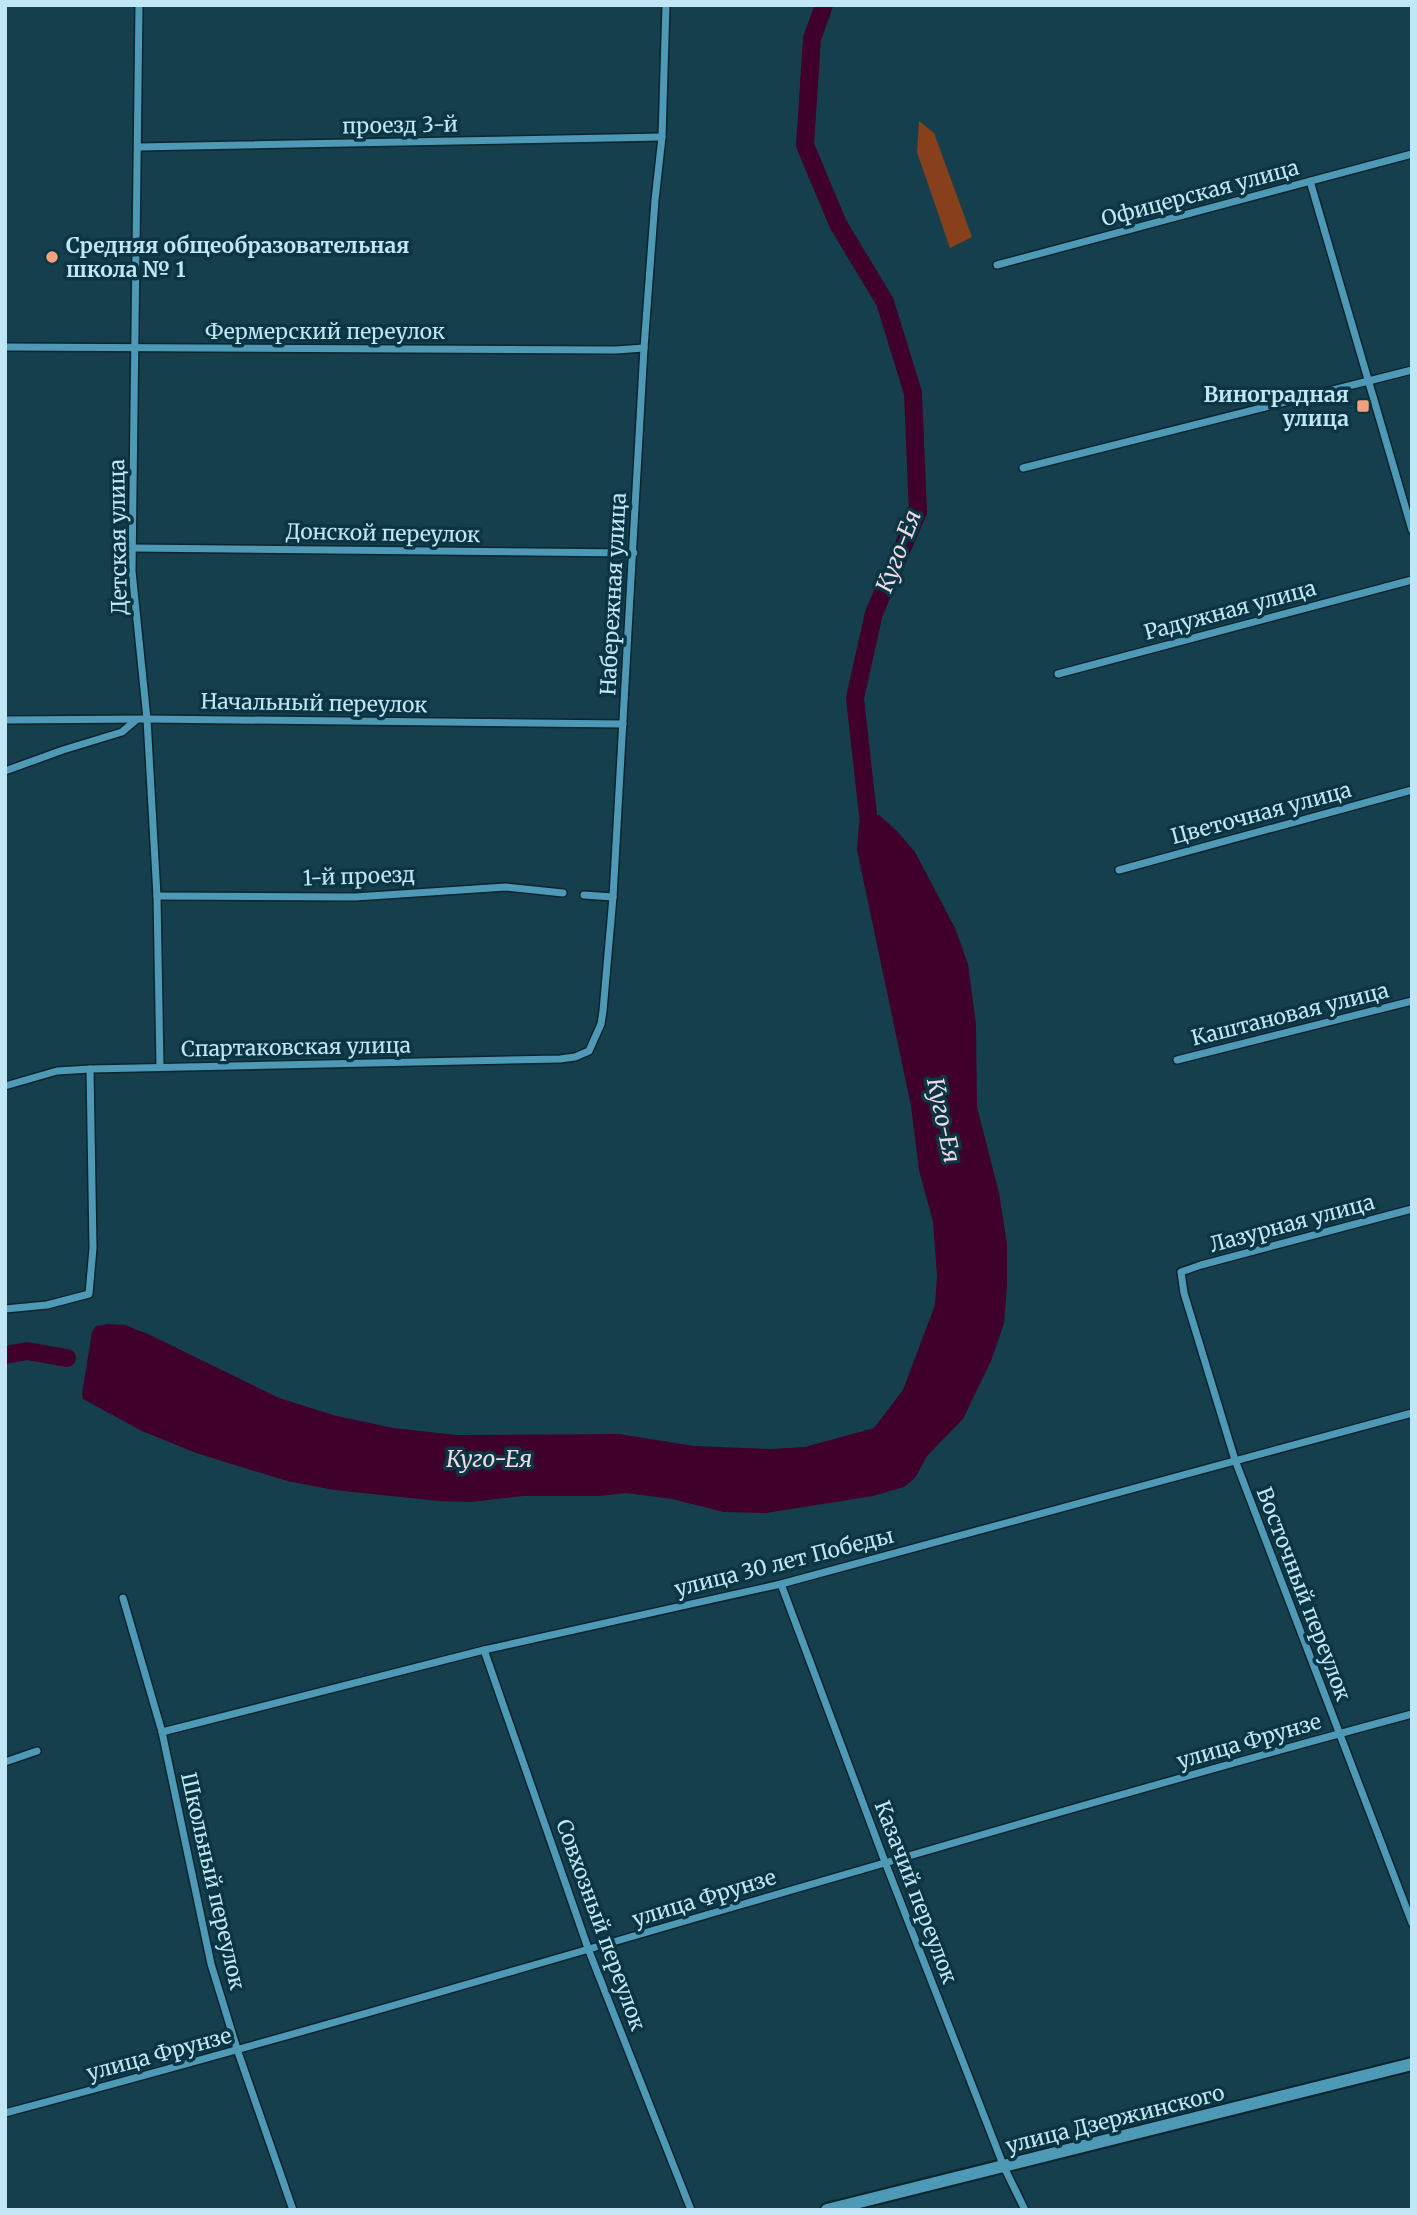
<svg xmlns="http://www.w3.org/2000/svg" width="1417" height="2215" viewBox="0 0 1417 2215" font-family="Merriweather,serif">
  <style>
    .green { fill: #87401b }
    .water { fill: #3f002b }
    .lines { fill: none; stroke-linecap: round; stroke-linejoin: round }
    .river { stroke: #3f002b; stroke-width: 18 }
    .minor-casing { stroke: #0c242d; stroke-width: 10 }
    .tertiary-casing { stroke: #0c242d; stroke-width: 16 }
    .minor { stroke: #4d99b6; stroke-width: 7 }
    .tertiary { stroke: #4d99b6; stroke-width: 12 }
    .poi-dot { fill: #f1a17d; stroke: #0a3543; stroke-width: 2.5 }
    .labels { text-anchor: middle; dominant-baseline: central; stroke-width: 7; stroke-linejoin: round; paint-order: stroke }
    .street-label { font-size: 21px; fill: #c1e6f5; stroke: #0a3543 }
    .poi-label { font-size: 21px; font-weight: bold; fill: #c1e6f5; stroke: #0a3543; text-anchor: start }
    .water-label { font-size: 23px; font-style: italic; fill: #f3d9e6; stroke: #0a3543 }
  </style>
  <rect width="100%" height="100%" fill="#163f4e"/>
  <!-- green -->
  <polygon class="green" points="919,121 934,133 972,237 950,248 917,152"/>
  <!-- water -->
  <polygon class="water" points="879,815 896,830 915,852 955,928 968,964 976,1024 977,1107 999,1193 1007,1244 1007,1285 1004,1323 991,1361 963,1419 927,1456 915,1478 904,1487 873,1496 766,1513 724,1512 672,1499 626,1493 600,1496 523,1496 470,1502 439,1501 334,1490 287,1481 196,1453 142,1431 83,1399 82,1394 92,1332 96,1326 108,1324 125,1325 148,1334 279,1398 333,1415 393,1428 456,1435 619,1434 694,1446 771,1449 805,1447 874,1428 903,1390 935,1305 937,1275 933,1222 919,1170 911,1106 857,850 859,823"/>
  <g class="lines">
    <!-- river -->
    <g class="river">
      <polyline points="824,5 812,39 805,145 838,224 885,302 913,393 918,512 874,613 855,698 871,842"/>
      <polyline points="5,1355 27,1351 67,1358"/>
    </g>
    <!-- minor casing -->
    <g class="minor-casing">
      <g id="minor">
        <polyline points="139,5 132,571 147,719 157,896 160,1067"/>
        <polyline points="138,147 662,137"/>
        <polyline points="1310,181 1412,530"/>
        <polyline points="997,265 1412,154"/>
        <polyline points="5,347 616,350 644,348"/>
        <polyline points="1023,468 1412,370"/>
        <polyline points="132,548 634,553"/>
        <polyline points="1058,674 1412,580"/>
        <polyline points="5,720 147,719 623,724"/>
        <polyline points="5,771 63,750 122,732 136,720"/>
        <polyline points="1119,870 1412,790"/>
        <polyline points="584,895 613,897"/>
        <polyline points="157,896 355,897 506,887 563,893"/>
        <polyline points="1177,1060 1412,1001"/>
        <polyline points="5,1086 57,1071 90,1069 560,1059 575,1057 589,1051 601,1024 603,1011 613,897 644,348 655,200 662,137 666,5"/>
        <polyline points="1412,1209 1201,1265 1181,1272 1184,1293 1235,1460 1412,1923"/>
        <polyline points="5,1309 47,1305 89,1294 93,1248 90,1069"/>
        <polyline points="781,1584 885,1862 1004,2167 1025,2210"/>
        <polyline points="123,1598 162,1732 211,1964 238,2052 293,2210"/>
        <polyline points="484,1650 589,1951 691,2210"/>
        <polyline points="162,1732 484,1650 781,1584 1412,1413"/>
        <polyline points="5,1762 37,1751"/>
        <path d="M 5,2113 C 476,1988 941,1841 1412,1714"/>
      </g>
    </g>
    <!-- tertiary casing -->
    <g class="tertiary-casing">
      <polyline id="tertiary" points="827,2210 1412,2064"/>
    </g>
    <!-- minor -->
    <use href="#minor" class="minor"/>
    <!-- tertiary -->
    <use href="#tertiary" class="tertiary"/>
  </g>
  <!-- markers -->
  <g class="poi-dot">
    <circle cx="52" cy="257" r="7"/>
    <rect x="1356" y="399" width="14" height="14" rx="3.5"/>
  </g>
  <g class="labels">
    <!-- street labels -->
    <g class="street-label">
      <text transform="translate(400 125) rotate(-1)">проезд 3-й</text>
      <text transform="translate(1200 193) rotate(-15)">Офицерская улица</text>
      <text x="325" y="331">Фермерский переулок</text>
      <text transform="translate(383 533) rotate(1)">Донской переулок</text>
      <text transform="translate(118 537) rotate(-91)">Детская улица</text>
      <text transform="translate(613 594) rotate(-87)">Набережная улица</text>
      <text transform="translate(1230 610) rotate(-15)">Радужная улица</text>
      <text transform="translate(314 703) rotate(1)">Начальный переулок</text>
      <text transform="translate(1261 813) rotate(-15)">Цветочная улица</text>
      <text transform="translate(359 876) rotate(-2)">1-й проезд</text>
      <text transform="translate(1290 1014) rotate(-14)">Каштановая улица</text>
      <text transform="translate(296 1047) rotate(-1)">Спартаковская улица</text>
      <text transform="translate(1292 1223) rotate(-15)">Лазурная улица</text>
      <text transform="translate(784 1562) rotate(-14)">улица 30 лет Победы</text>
      <text transform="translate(1304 1594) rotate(69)">Восточный переулок</text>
      <text transform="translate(1249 1741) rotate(-16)">улица Фрунзе</text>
      <text transform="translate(213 1881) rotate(77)">Школьный переулок</text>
      <text transform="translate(916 1892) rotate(69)">Казачий переулок</text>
      <text transform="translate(704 1898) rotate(-17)">улица Фрунзе</text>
      <text transform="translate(601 1925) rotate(70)">Совхозный переулок</text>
      <text transform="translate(159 2054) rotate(-15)">улица Фрунзе</text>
      <text transform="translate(1115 2119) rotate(-14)">улица Дзержинского</text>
    </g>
    <!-- poi labels -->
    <g class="poi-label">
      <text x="66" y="245">Средняя общеобразовательная<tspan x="66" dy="24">школа № 1</tspan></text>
      <text x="1349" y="394" text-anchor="end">Виноградная<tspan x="1349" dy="24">улица</tspan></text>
    </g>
    <!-- water labels -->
    <g class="water-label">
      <text transform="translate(898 551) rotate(-69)">Куго-Ея</text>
      <text transform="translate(944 1120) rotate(78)">Куго-Ея</text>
      <text x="489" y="1458">Куго-Ея</text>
    </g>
  </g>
  <!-- border -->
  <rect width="1417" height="2215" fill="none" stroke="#c1e6f5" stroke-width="14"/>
</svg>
